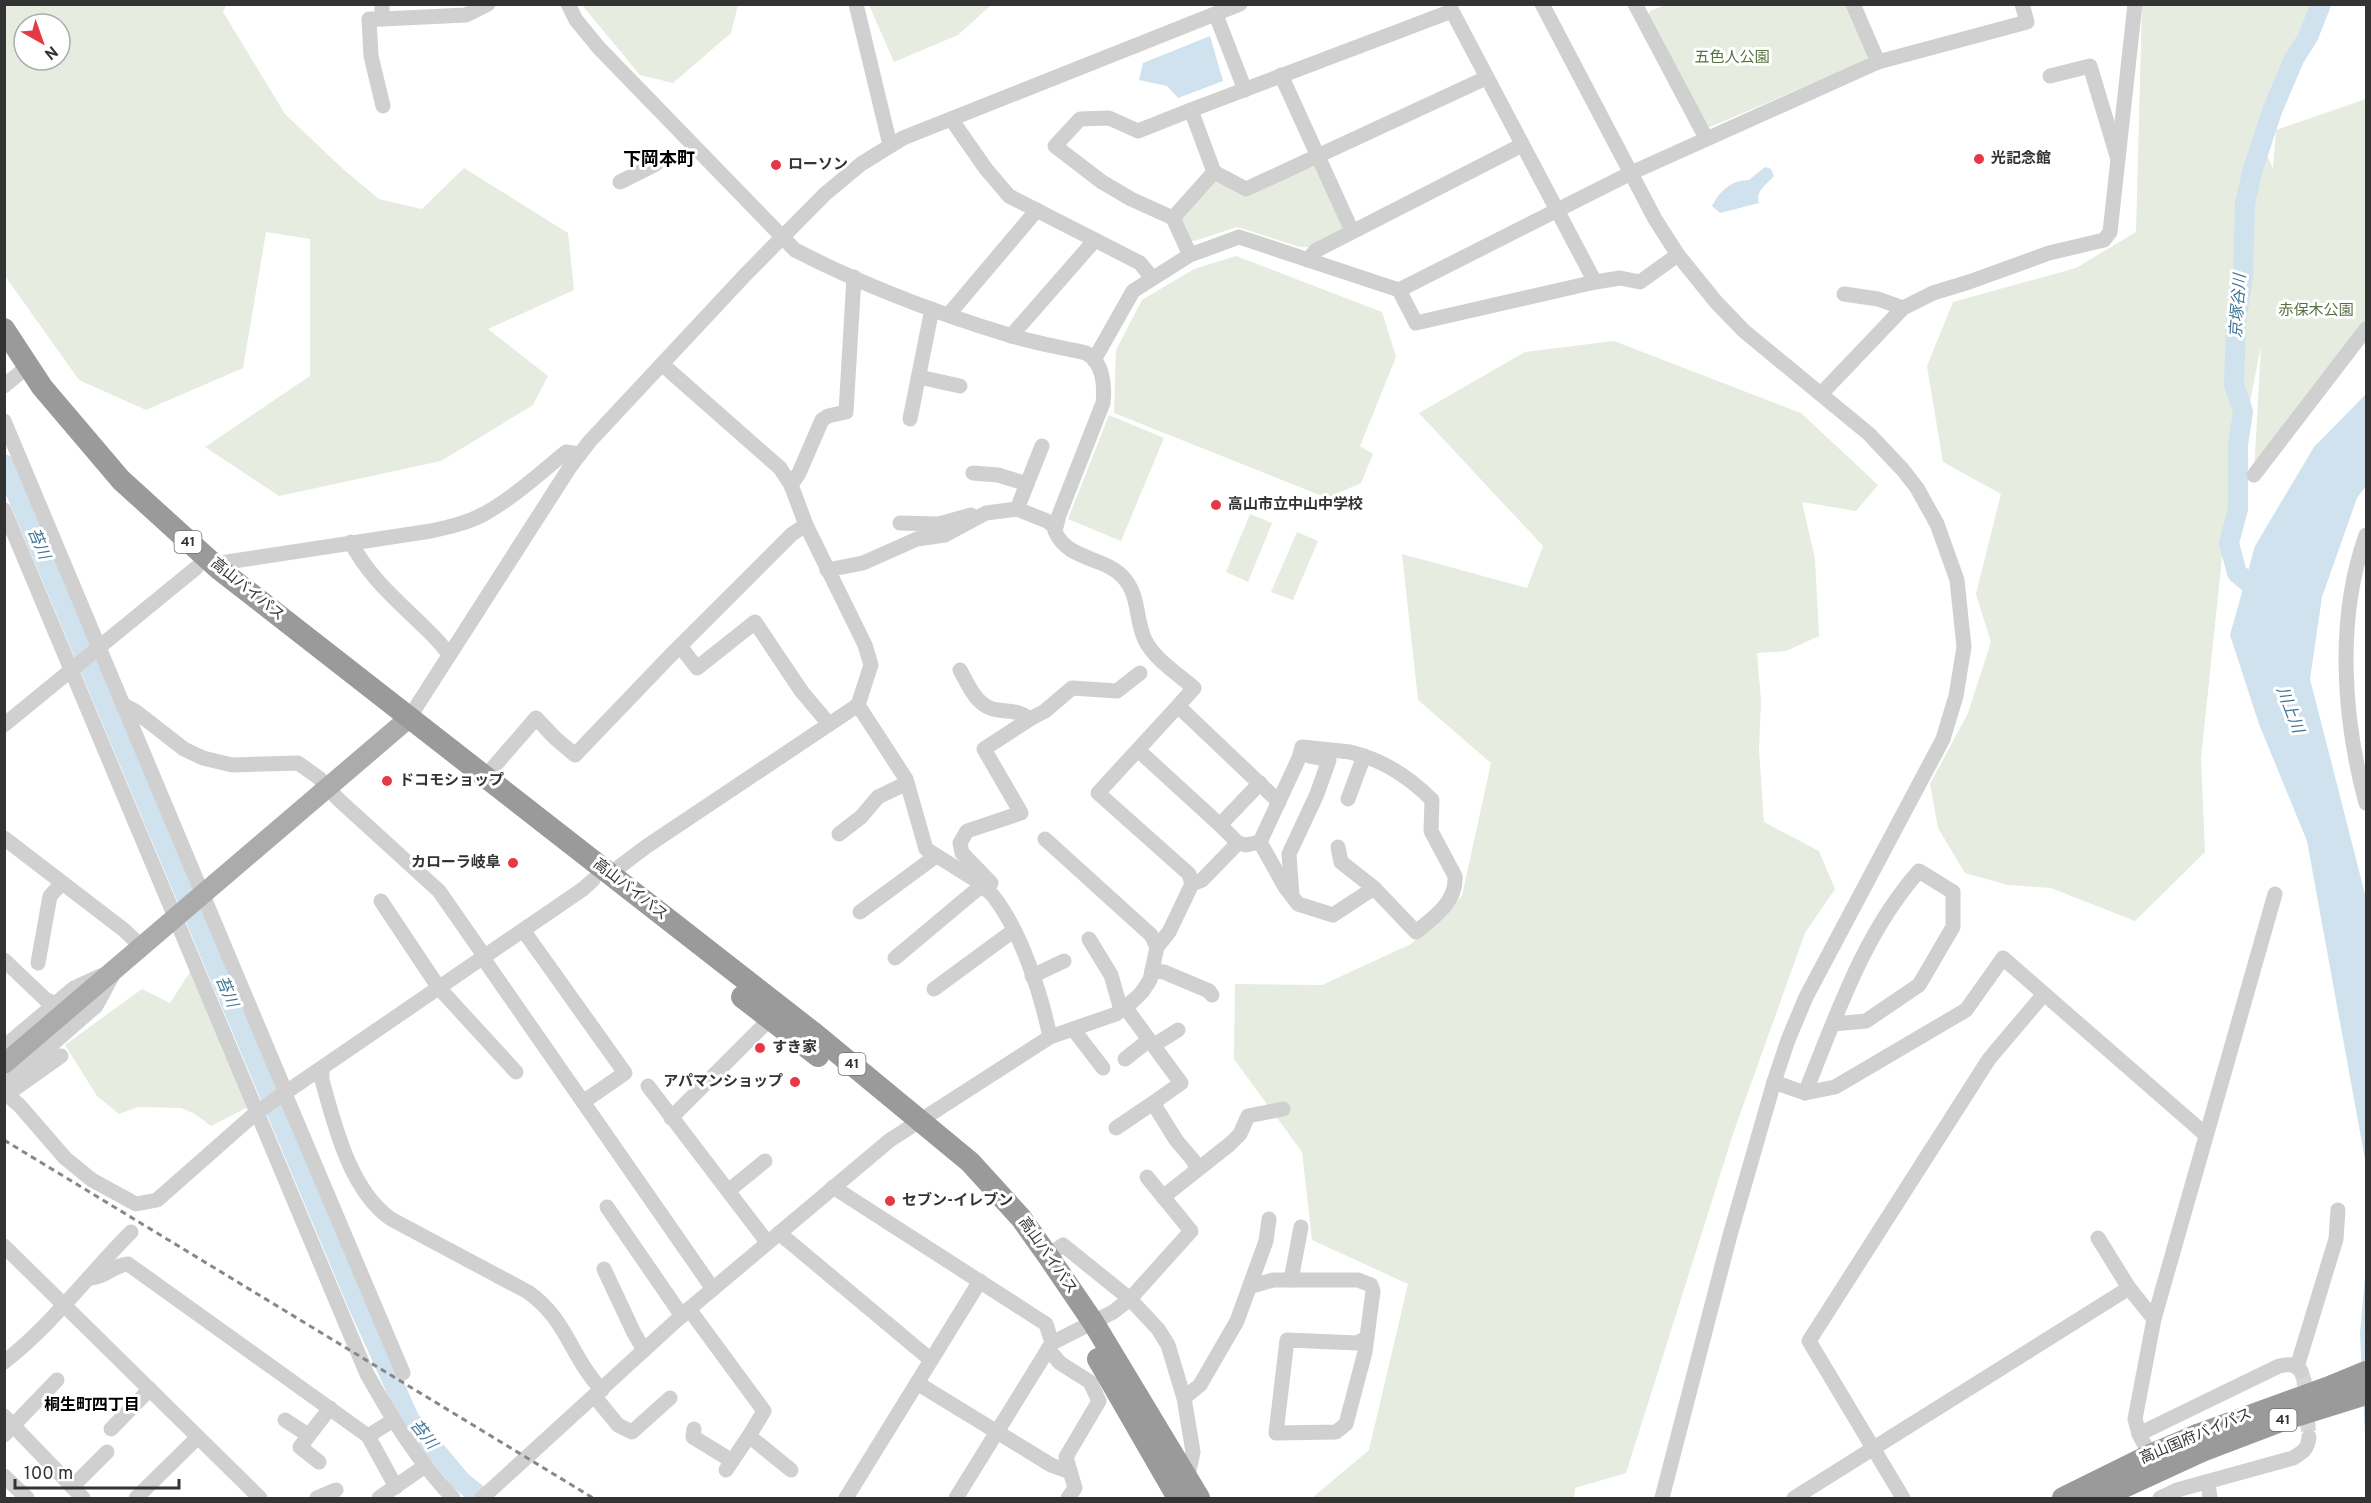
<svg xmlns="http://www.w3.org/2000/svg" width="2371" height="1503" viewBox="0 0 2371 1503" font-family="Overpass,'Noto Sans JP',sans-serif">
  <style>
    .green { fill: #e6ecdf; fill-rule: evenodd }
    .water { fill: #cfe2ee }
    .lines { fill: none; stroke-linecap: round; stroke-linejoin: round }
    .river { stroke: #cfe2ee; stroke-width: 20 }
    .minor-tunnel { stroke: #d6d6d6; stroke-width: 15; stroke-dasharray: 15 8; stroke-linecap: butt }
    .minor { stroke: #d0d0d0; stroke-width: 15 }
    .major { stroke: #ababab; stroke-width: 20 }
    .highway { stroke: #9a9a9a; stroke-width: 22 }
    .rail { stroke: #888; stroke-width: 3; stroke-dasharray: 6 4.5; stroke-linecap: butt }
    .highway-bridge { stroke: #9a9a9a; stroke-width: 22 }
    .poi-dot { fill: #e63946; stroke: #fff; stroke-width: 2 }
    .labels { text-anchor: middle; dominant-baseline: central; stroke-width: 6; stroke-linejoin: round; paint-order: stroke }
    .shield { fill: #fff; stroke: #707070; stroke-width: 1.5 }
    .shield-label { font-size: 14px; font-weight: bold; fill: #333 }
    .park-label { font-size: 15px; fill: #56703f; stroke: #fff }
    .poi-label { font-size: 15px; font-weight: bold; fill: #333; stroke: #fff; text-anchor: start }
    .street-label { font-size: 15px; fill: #333; stroke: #fff }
    .water-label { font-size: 16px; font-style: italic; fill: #3f7597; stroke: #fff }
    .neighbourhood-label { font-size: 16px; font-weight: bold; fill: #000; stroke: #fff }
    .quarter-label { font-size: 18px; font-weight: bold; fill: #000; stroke: #fff }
  </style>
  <rect width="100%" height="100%" fill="#fff"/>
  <!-- green -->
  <g class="green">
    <path d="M 4,5 L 226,5 L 223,12 L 285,114 L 343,169 L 379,199 L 422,209 L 464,168 L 568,233 L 574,290 L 488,329 L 548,376 L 533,405 L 441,461 L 279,496 L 205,447 L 310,376 L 310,239 L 266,232 L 243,368 L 146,410 L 79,380 L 5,276 ZM 24,24 L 60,24 L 60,60 L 24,60 Z"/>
    <polygon points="582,5 738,5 731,33 673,83 640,75"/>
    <polygon points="869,5 991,5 958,35 894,62"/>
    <polygon points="1665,5 1846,5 1869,53 1867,60 1710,127 1707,126 1648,16 1650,11"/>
    <polygon points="2142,5 2318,5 2317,17 2265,150 2273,169 2276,130 2366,99 2366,329 2254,475 2261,346 2225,529 2201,758 2205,852 2135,921 2051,888 2008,885 1965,873 1938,828 1930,784 1968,713 1991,642 1976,594 2001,494 1943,462 1927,366 1953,302 2076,268 2136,232"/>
    <polygon points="1310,166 1316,167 1344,226 1342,230 1308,247 1300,247 1237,227 1194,241 1189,240 1181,221 1182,216 1213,181 1219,181 1247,195"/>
    <polygon points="1236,256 1382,312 1396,357 1360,446 1373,454 1361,483 1327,498 1114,413 1116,350 1142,300 1194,269"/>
    <polygon points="1614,341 1801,413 1878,485 1856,511 1802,502 1815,559 1819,636 1786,651 1757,653 1761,701 1759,750 1764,822 1819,851 1835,889 1805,933 1734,1131 1626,1473 1575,1488 1574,1498 1312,1498 1369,1450 1408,1284 1312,1240 1302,1152 1234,1059 1235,984 1322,985 1411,944 1462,896 1491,763 1418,700 1402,554 1527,588 1543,546 1419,413 1525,352"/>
    <polygon points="1109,415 1164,438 1121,541 1068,519"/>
    <polygon points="1250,514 1272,523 1248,582 1226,572"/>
    <polygon points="1297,532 1318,541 1293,600 1271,592"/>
    <polygon points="192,969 250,1106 211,1126 195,1114 181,1108 138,1107 119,1114 97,1096 65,1045 142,989 170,1003"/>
  </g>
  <!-- water -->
  <g class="water">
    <polygon points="1210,36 1223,81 1178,98 1167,86 1139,80 1143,63"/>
    <path d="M 1765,167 L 1771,169 L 1774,176 C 1767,184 1755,191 1759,203 L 1720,213 L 1712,206 C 1720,191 1731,180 1749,180 Z"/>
    <polygon points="2366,394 2366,486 2357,498 2322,597 2310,679 2366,898 2366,1165 2307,841 2259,724 2230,635 2255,546 2314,447"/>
    <polygon points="2366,1265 2366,1459 2360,1333"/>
  </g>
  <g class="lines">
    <!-- river -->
    <g class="river">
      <polyline points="4,464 358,1305 410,1420 461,1481 482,1498"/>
      <polyline points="2262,599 2254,587 2237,573 2229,543 2238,509 2238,445 2243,411 2234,385 2236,323 2243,275 2245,203 2253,169 2272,111 2294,59 2308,37 2321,4"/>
    </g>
    <!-- minor-tunnel -->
    <polyline class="minor-tunnel" points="2301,1371 2304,1380 2309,1437"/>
    <!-- minor -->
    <g class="minor">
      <polyline points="382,4 382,19 466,15 488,4"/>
      <path d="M 568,4 L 576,20 L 599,48 L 795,250 C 863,285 936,313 1009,335 C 1034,343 1060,347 1086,353 C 1103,362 1105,385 1103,403 L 1059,515 L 1055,531 C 1067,560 1102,556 1122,576 C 1140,594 1135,619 1145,640 C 1155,660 1178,674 1194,688 L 1178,706"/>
      <polyline points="856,4 890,145"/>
      <polyline points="1542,4 1655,219 1678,255 1716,302 1744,331 1869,434 1903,470 1917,488 1937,524 1957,580 1964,647 1956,696 1943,739 1806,997 1788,1040 1774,1082 1730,1235 1662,1498"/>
      <polyline points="1635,4 1706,138"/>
      <polyline points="1853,4 1878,62"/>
      <polyline points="1216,15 1245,90"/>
      <polyline points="382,19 369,19 371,56 383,106"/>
      <polyline points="1281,75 1352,231"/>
      <polyline points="2050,76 2090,66 2117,156"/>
      <polyline points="951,119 986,169 1009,196 1140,263 1152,278"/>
      <polyline points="1214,172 1246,189 1486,78"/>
      <polyline points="620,182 656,164"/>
      <polyline points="1173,218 1131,199 1102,182 1055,146 1080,119 1109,118 1138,131 1191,110"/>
      <polyline points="1308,260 1315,251 1522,145"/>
      <polyline points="1595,282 1620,278 1640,282 1672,259"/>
      <polyline points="1399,290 1631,173 1878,62 2027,22 2022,4"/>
      <polyline points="1844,294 1878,299 1903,308"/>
      <polyline points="949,314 1037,210"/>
      <polyline points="1011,336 1095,240"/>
      <polyline points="1094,360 1133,291 1190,255 1239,237 1399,290 1416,323 1595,282 1452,11 1191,110 1214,172 1173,218 1190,255"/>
      <polyline points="919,377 960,386"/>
      <polyline points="4,386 27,367"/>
      <polyline points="1821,394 1903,308 1933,293 1969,282 2049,253 2104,240 2110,232 2135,4"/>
      <polyline points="910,419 932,309"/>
      <polyline points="4,421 286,1093"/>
      <polyline points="973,473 998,475 1027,484"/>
      <polyline points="2254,475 2366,329"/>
      <polyline points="791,485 799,473 822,420 828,416 846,412 854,277"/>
      <polyline points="1017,509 1042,446"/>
      <path d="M 4,510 L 367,1374 C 393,1420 416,1459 453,1498"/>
      <polyline points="900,523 939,524 971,515"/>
      <path d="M 2366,535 C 2336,619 2343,718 2366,803"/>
      <path d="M 351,542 C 366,573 393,597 418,621 C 429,632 440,641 449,655"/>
      <path d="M 219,569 L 227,562 L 431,531 C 449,527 467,523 484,514 C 513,498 540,473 566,452 L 580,454"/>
      <polyline points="827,570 863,563 917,539 945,535 986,513 1017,509 1047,521 1055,527"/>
      <polyline points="680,646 697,668 755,622 802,692 829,724"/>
      <path d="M 960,670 C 969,686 977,708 998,710 C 1012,712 1018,710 1030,719 L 984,749 L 1021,813 L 967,831 L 960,843 L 962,853 L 991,883"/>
      <polyline points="124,705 135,711 184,749 203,758 232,765 298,763 319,778 338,799 439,891 485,957"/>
      <path d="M 858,705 L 906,779 L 926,849 L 977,881 C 981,887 989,890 994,897 C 1021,932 1041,993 1050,1037"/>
      <polyline points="409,718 570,467 590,441 746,274 825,194 861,164 903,138 1240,4"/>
      <polyline points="1030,719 1045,711 1072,688 1117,691 1140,673"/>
      <polyline points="4,725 196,568"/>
      <polyline points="1138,750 1220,825"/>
      <polyline points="491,770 536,718 555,738 575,755 669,657 792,534 806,525"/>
      <polyline points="839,834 861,817 878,797 907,783"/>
      <polyline points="4,838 124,930 142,947"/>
      <polyline points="1045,839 1151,935 1157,947"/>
      <polyline points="1260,842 1285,887 1298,904 1333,915 1374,888"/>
      <polyline points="1238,843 1220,825 1260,783"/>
      <path d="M 1338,847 L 1341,862 L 1374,888 L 1416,932 C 1434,917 1457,902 1455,876 L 1431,831 L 1432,800 C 1412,780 1391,765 1364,756 L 1348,799"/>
      <polyline points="612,876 619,867 647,846 858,705 871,665 865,645 806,525 791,485 780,468 663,365"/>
      <polyline points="1192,884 1202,880 1238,843 1246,845 1260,842 1299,758 1302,747 1350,752 1364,756"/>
      <polyline points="1292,896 1289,854 1317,794 1329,760 1309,756"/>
      <polyline points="381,901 439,988 516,1072"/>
      <polyline points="860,912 936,856"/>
      <polyline points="523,930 625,1073 583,1102"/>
      <polyline points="1089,939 1111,975 1121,1010"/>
      <polyline points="483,958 713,1289"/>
      <polyline points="895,958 981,886"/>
      <polyline points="4,960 45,999 55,1004"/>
      <polyline points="38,963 50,896 62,883"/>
      <polyline points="1152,971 1164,972 1209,991 1212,995"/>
      <polyline points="1032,976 1064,961"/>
      <polyline points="934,989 1013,931"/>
      <polyline points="1125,1007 1181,1083 1153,1103 1176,1140 1193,1160 1197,1169"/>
      <polyline points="1073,1029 1103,1068"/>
      <polyline points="1154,1045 1178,1030"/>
      <polyline points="4,1047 74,988 100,976"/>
      <polyline points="1125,1059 1149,1040"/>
      <path d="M 322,1069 L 322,1080 C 335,1127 350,1190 391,1219 L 528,1292 C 567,1319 571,1358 602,1390"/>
      <polyline points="1774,1082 1805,1093 1835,1087 1966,1010 2003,958 2206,1135"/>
      <polyline points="4,1086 96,1006 115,971"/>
      <polyline points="648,1086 767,1242"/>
      <polyline points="4,1092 20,1106 65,1158 92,1180 136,1204 157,1200 257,1112 583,889 593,880"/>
      <polyline points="9,1093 61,1056"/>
      <path d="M 1805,1093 C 1836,1017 1863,934 1919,871 L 1953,892 L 1953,927 L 1919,985 L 1866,1021 L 1833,1024"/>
      <polyline points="285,1094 403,1373"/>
      <polyline points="671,1118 770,1019"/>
      <polyline points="1116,1128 1153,1103"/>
      <polyline points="833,1187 1046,1324 1052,1343"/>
      <polyline points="728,1191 765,1161"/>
      <polyline points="1163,1197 1230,1144 1240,1134 1248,1116 1283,1109"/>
      <polyline points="607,1207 682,1316"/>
      <polyline points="779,1233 931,1360"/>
      <polyline points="2098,1238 2129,1288 2154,1319"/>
      <polyline points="4,1246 260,1498"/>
      <polyline points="1048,1256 1063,1245 1130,1299 1158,1329 1168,1345 1184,1398 1193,1452 1187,1480"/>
      <polyline points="604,1269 634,1333 644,1350"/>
      <path d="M 89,1278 C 105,1278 113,1265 128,1264 L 368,1436 L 392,1421"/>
      <polyline points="1291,1280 1301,1227"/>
      <polyline points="1252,1286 1273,1280 1358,1280 1371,1285 1373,1291 1365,1352 1346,1424 1336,1432 1276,1433 1287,1340 1357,1343 1367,1338"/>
      <polyline points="689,1309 764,1411 749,1436 791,1470"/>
      <polyline points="1048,1349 1060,1363 1090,1382 1099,1401 1066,1457 1075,1488 1068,1498"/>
      <path d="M 4,1362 C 52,1325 89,1274 131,1232"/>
      <polyline points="2297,1367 2336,1239 2338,1210"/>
      <polyline points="917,1383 1051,1465 1070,1472"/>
      <polyline points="595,1397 618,1425 632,1432 670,1398"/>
      <polyline points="1184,1398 1200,1385 1237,1321 1266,1241 1269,1219"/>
      <polyline points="4,1416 83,1498"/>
      <polyline points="285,1420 308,1435"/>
      <polyline points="111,1429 150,1389"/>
      <polyline points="694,1429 693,1437 732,1461"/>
      <path d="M 2139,1434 L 2279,1366 C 2288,1364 2294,1363 2301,1371"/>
      <polyline points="4,1435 57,1380"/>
      <polyline points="368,1436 396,1487"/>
      <polyline points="2150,1455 2139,1434 2135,1419 2154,1319 2275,894"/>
      <polyline points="319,1462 300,1447 330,1408"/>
      <polyline points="726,1470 749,1436"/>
      <polyline points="4,1476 27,1498"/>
      <polyline points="2208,1483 2210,1498"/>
      <polyline points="72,1487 107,1452"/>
      <polyline points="136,1498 198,1437"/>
      <polyline points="317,1498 336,1490"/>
      <polyline points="379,1498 425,1466"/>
      <polyline points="482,1498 689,1309 890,1140 1050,1037 1116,1014 1134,1000 1142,992 1150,980 1157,947 1169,932 1192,884 1189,874 1098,793 1178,706 1279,802"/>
      <polyline points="846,1498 980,1281"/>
      <polyline points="956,1498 1052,1343 1113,1312 1130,1299 1191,1231 1147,1177"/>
      <polyline points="1794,1498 2129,1288"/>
      <polyline points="1903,1498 1809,1341 1989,1059 2044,994"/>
      <path d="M 2160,1498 L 2177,1490 L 2293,1458 C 2303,1452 2308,1449 2309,1437"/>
    </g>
    <!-- major -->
    <polyline class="major" points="4,1064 409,718"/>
    <!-- highway -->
    <g class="highway">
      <polyline points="4,329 42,387 121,480 219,569 815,1034 970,1162 1021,1218 1048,1256 1093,1322 1199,1498"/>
      <polyline points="742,997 818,1056"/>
      <polyline points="1098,1359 1178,1498"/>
      <polyline points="2332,1386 2366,1372"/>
      <polyline points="2063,1498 2150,1455 2197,1435"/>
      <polyline points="2100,1498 2202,1451"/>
    </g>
    <!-- rail -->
    <polyline class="rail" points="4,1140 593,1498"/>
    <!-- highway-bridge -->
    <g class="highway-bridge">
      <polyline points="2197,1435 2332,1386"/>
      <polyline points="2202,1451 2286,1419 2366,1394"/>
    </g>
  </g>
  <!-- markers -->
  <g class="poi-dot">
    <circle cx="1979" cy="159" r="6"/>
    <circle cx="776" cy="165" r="6"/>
    <circle cx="1216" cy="505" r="6"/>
    <circle cx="387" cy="781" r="6"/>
    <circle cx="513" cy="863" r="6"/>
    <circle cx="760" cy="1048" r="6"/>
    <circle cx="795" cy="1082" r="6"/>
    <circle cx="890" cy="1201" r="6"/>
  </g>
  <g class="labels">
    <!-- shield labels -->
    <g class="shield">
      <rect x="174.5" y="531" width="27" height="22" rx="4.5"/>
      <rect x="838.5" y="1053" width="27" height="22" rx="4.5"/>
      <rect x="2269.5" y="1409" width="27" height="22" rx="4.5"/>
    </g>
    <g class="shield-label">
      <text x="188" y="542">41</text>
      <text x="852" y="1064">41</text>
      <text x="2283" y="1420">41</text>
    </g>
    <!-- park labels -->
    <g class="park-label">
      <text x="1732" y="58">五色人公園</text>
      <text x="2316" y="311">赤保木公園</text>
    </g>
    <!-- poi labels -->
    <g class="poi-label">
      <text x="1991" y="159">光記念館</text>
      <text x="788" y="165">ローソン</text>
      <text x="1228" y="505">高山市立中山中学校</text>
      <text x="399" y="781">ドコモショップ</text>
      <text x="501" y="863" text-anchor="end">カローラ岐阜</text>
      <text x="772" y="1048">すき家</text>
      <text x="783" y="1082" text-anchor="end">アパマンショップ</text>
      <text x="902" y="1201">セブン-イレブン</text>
    </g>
    <!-- street labels -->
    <g class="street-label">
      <text transform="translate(247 590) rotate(39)">高山バイパス</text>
      <text transform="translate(630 890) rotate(38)">高山バイパス</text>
      <text transform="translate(1047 1256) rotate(55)">高山バイパス</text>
      <text transform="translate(2196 1437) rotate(-23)">高山国府バイパス</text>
    </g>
    <!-- water labels -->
    <g class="water-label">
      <text transform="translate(2239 306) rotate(-86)">京塚谷川</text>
      <text transform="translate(38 544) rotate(67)">苔川</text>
      <text transform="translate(2289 710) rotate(69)">川上川</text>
      <text transform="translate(226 992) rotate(67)">苔川</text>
      <text transform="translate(423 1435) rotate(51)">苔川</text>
    </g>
    <!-- neighbourhood labels -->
    <g class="neighbourhood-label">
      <text x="92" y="1406">桐生町四丁目</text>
    </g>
    <!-- quarter labels -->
    <g class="quarter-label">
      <text x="659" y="160">下岡本町</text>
    </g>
  </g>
  <!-- border -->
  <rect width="2371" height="1503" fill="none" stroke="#333333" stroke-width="12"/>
  <!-- north arrow -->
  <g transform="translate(42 42) rotate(140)"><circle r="28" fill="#ffffff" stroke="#adadad" stroke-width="1.5"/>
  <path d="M0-4.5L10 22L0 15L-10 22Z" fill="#e63946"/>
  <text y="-9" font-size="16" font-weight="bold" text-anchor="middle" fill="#333333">N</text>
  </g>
  <!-- scale -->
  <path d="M15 1479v9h164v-9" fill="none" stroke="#333333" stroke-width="3"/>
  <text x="24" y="1479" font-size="18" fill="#333333" stroke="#ffffff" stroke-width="4.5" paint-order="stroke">100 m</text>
</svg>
